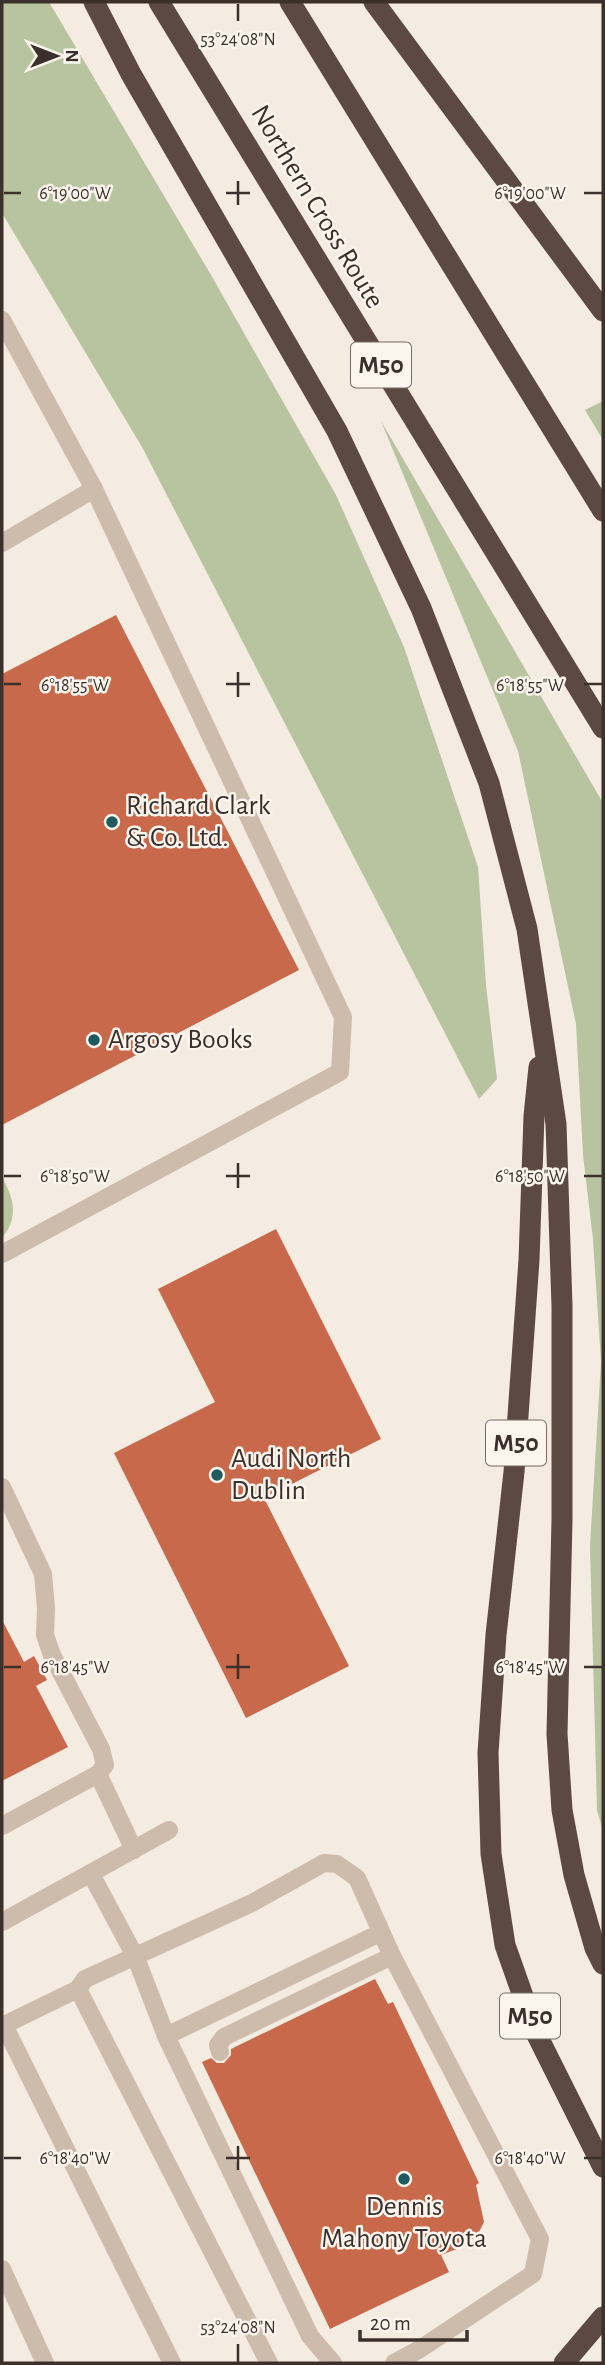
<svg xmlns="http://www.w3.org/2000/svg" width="605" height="2365" viewBox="0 0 605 2365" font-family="'Alegreya Sans',sans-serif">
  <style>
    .green { fill: #b8c4a0 }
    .building { fill: #c8694b }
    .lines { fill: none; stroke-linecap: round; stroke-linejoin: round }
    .lane { stroke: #cdbbac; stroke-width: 18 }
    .street { stroke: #cdbbac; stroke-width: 18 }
    .highway { stroke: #5c4a42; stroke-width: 21 }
    .ticks { fill: none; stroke: #3b302b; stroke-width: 2.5 }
    .poi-dot { fill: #1f5a5e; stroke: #fbf5ee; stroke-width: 2.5 }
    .labels { text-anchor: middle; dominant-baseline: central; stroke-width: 5; stroke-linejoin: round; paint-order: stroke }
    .shield { fill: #fbf5ee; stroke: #756b66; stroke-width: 2 }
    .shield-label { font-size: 26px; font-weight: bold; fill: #3b302b }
    .street-label { font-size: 28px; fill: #3b302b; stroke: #fbf5ee }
    .poi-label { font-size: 28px; fill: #3b302b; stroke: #fbf5ee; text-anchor: start }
    .ticks-label { font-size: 18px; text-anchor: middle; fill: #3b302b; stroke: #fbf5ee; stroke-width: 5; stroke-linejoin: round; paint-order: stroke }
  </style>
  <rect width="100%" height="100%" fill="#f4ebe1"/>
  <!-- green -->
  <g class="green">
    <polygon points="2,2 49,2 211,275 336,495 404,647 478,867 486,985 497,1079 479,1099 142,447 2,213"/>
    <polygon points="603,401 603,440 585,410"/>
    <polygon points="381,421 603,803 603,1831 597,1810 590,1546 601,1362 593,1239 583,1155 576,1024 518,751"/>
    <path d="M 2,1177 C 14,1199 19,1217 2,1238 Z"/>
  </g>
  <!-- building -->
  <g class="building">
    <polygon points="116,615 299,970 2,1125 2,674"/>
    <polygon points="276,1229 381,1439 264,1498 349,1666 246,1718 114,1453 215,1402 158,1289"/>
    <polygon points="2,1620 24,1662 34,1656 47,1680 36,1686 68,1747 2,1781"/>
    <polygon points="375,1979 388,2004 393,2002 479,2183 476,2185 484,2222 480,2230 467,2245 441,2255 449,2272 330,2329 202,2062 211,2058 217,2063 224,2063 231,2055 231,2049"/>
  </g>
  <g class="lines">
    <!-- lane -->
    <g class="lane">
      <polyline points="2,320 94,489 343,1017 340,1072 2,1254"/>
      <polyline points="2,543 94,489"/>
      <polyline points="2,1487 43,1574 46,1608 45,1635 52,1655 101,1749 105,1765 98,1774 2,1826"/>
      <polyline points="98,1774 134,1850"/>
      <polyline points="91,1874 136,1958 166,2036 310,2336 333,2363"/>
      <polyline points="78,1989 269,2363"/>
      <polyline points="166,2036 380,1933"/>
      <polyline points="220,2052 218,2045 224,2037 392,1956"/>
      <polyline points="172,2363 4,2025 78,1989 85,1979 252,1903 324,1863 337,1864 357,1878 392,1956 540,2239 533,2274 420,2349 394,2363"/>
    </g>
    <!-- street -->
    <g class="street">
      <polyline points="2,1922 169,1830"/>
      <polyline points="2,2269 45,2363"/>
    </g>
    <!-- highway -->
    <g class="highway">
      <polyline points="94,2 131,74 337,431 421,608 489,783 527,929 556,1124 562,1306 562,1520 557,1734 562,1810 574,1875 595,1948 603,1964"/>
      <polyline points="159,2 603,728"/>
      <polyline points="290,2 603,511"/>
      <polyline points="374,2 603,311"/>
      <polyline points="539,1067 534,1116 529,1260 514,1472 496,1635 488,1753 491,1854 505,1945 536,2033 603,2167"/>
      <polyline points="564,2363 603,2317"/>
    </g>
  </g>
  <!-- ticks -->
  <path class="ticks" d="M 238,4 L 238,21M 238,181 L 238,205M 4,193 L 21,193M 226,193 L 250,193M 584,193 L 602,193M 238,672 L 238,697M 4,684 L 21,684M 226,684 L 250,684M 584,684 L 602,684M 238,1163 L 238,1188M 4,1176 L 21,1176M 226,1176 L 250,1176M 584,1176 L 602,1176M 238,1654 L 238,1679M 4,1667 L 21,1667M 226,1667 L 250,1667M 584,1667 L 602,1667M 238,2146 L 238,2170M 4,2158 L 21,2158M 226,2158 L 250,2158M 584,2158 L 602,2158M 238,2344 L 238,2362"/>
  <!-- markers -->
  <g class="poi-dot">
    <circle cx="112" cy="822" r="7"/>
    <circle cx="94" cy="1040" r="7"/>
    <circle cx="217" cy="1475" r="7"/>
    <circle cx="404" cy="2179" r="7"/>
  </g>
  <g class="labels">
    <!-- shield labels -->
    <g class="shield">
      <rect x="351" y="342.5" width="60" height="45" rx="5"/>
      <rect x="486" y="1420.5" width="60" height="45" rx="5"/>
      <rect x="500" y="1993.5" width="60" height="45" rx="5"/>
    </g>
    <g class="shield-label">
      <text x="381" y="365">M50</text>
      <text x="516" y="1443">M50</text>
      <text x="530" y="2016">M50</text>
    </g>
    <!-- street labels -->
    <g class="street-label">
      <text transform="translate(317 207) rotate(59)">Northern Cross Route</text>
    </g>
    <!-- poi labels -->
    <g class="poi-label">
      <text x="126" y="806">Richard Clark<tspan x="126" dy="32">&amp; Co. Ltd.</tspan></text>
      <text x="108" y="1040">Argosy Books</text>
      <text x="231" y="1459">Audi North<tspan x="231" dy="32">Dublin</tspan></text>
      <text x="404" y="2207" text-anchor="middle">Dennis<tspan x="404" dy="32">Mahony Toyota</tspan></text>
    </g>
  </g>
  <g class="ticks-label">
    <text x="238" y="45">53°24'08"N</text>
    <text x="75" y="199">6°19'00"W</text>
    <text x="530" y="199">6°19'00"W</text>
    <text x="75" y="691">6°18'55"W</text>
    <text x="530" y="691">6°18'55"W</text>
    <text x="530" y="1182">6°18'50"W</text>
    <text x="75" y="1182">6°18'50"W</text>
    <text x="75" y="1673">6°18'45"W</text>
    <text x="530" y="1673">6°18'45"W</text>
    <text x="75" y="2164">6°18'40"W</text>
    <text x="530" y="2164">6°18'40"W</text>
    <text x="238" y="2333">53°24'08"N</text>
  </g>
  <!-- border -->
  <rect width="605" height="2365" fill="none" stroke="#3b302b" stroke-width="7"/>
  <!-- north arrow -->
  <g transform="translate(56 56) rotate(90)" stroke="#fbf5ee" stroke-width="5" paint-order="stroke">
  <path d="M0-5L12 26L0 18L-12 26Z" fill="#3b302b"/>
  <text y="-10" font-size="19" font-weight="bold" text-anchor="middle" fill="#3b302b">N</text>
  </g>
  <!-- scale -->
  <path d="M360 2330v10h107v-10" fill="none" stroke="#3b302b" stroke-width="3.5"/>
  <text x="370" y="2330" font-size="21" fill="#3b302b" stroke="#fbf5ee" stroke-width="5" paint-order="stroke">20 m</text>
</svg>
